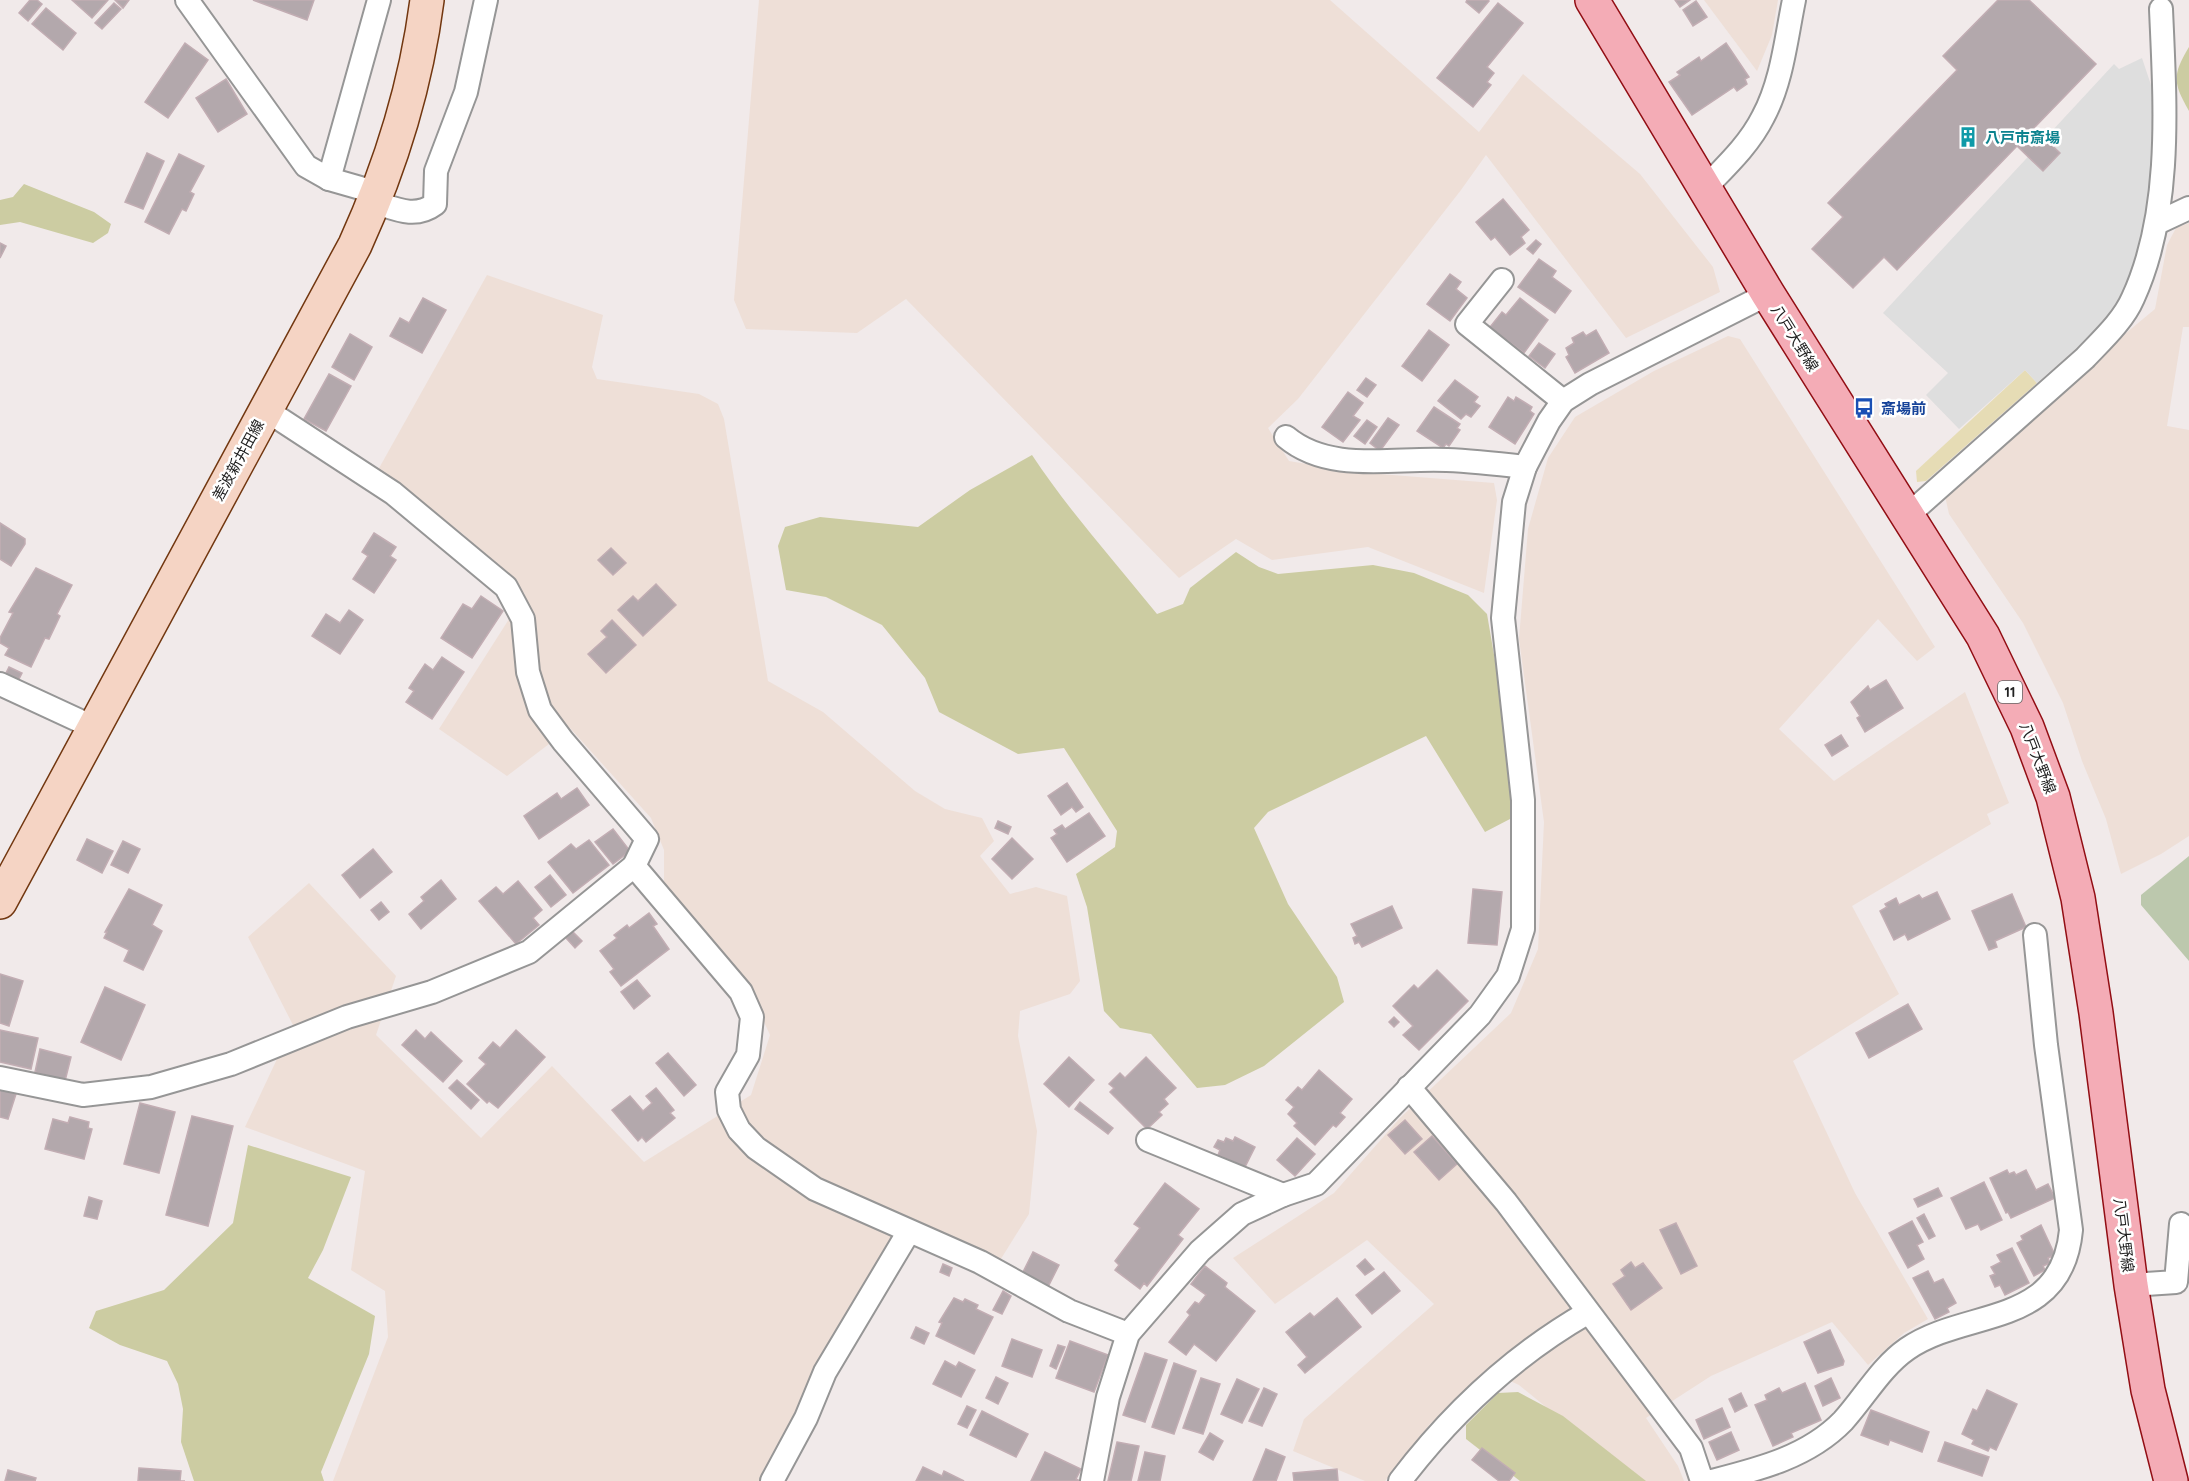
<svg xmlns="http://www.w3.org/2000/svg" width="2189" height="1481" viewBox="0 0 2189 1481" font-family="Quicksand,'Noto Sans JP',sans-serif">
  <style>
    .farmland { fill: #eedfd7 }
    .grass { fill: #e6dcb5 }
    .forest { fill: #cccca2 }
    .cemetery { fill: #bcc8ad }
    .parking { fill: #dedede }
    .building { fill: #b3a8ac; stroke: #c2adb3; stroke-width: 1.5 }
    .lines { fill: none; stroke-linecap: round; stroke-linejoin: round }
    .street-casing { stroke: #969696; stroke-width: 26 }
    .secondary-casing { stroke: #723710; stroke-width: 36 }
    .primary-casing { stroke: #920e14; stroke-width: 36 }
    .street { stroke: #fff; stroke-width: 22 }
    .secondary { stroke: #f5d4c4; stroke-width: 33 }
    .primary { stroke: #f4acb6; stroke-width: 33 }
    .labels { text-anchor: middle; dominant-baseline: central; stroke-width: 5; stroke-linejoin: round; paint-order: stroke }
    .shield { fill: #fff; stroke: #646464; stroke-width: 1.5 }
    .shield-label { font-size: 14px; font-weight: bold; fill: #222 }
    .culture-label { font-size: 15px; font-weight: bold; fill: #0d838f; stroke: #fff; text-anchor: start }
    .street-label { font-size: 15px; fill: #222; stroke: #fff }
    .transit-label { font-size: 15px; font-weight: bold; fill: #164399; stroke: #fff; text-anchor: start }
  </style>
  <rect width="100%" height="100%" fill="#f1eaea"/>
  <!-- farmland -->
  <g class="farmland">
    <polygon points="759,0 1330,0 1479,132 1523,74 1640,174 1713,267 1720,292 1626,338 1486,155 1461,190 1298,399 1268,428 1289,461 1354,472 1494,483 1497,500 1484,593 1368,547 1272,560 1236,539 1179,578 906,299 857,333 746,329 734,300"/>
    <polygon points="1704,0 1778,0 1772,35 1757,71"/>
    <polygon points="2189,223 2189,327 2183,327 2167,426 2189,430 2189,836 2161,854 2121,874 2106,819 2082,761 2063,703 2023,623 1949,514 1945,496 1993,457 2108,348 2155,309 2167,245 2176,228"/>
    <polygon points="487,275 603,315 592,367 597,379 699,394 718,404 724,419 768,681 823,712 915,791 945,809 982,818 994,841 980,856 1010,894 1036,887 1067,896 1080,981 1070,994 1020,1011 1018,1036 1037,1131 1029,1214 999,1262 911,1220 796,1417 763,1481 333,1481 388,1337 385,1291 351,1270 365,1171 245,1127 293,1025 248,937 309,883 396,976 376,1035 481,1138 552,1066 644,1162 751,1095 770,1035 755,1002 664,885 664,850 651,818 570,728 507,776 439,729 525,594 463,534 378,470"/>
    <polygon points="1728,336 1740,339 1935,647 1917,661 1878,619 1779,729 1834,781 1965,692 2009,803 1987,814 1991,824 1852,906 1899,994 1793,1061 1855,1193 1928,1319 1904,1333 1868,1365 1832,1322 1711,1376 1646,1418 1678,1466 1684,1481 1636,1481 1519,1385 1491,1372 1430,1424 1385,1481 1365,1481 1293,1451 1304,1419 1434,1304 1367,1240 1275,1304 1233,1258 1334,1193 1400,1118 1511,1013 1538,949 1544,822 1519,639 1528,529 1548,458 1575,417 1654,371"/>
  </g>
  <!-- grass -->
  <polygon class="grass" points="2025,370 2037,383 1926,481 1917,482 1916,471"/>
  <!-- forest -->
  <g class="forest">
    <path d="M 2189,47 L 2189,111 C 2173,83 2172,75 2189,47 Z"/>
    <polygon points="24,184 94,212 111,224 108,233 93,243 20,222 0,225 0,200 13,197"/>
    <path d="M 1032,455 C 1069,511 1115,562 1157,614 L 1183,604 L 1190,588 L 1236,552 L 1259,567 L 1278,574 L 1373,565 L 1414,573 L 1468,595 L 1487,614 L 1499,684 L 1511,791 L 1510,819 L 1485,832 L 1426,736 L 1268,812 L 1254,828 L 1288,904 L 1337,977 L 1344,1002 L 1264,1066 L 1225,1085 L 1197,1088 L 1151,1034 L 1120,1028 L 1104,1011 L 1087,907 L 1076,874 L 1115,847 L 1117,831 L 1064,748 L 1018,754 L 939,712 L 925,678 L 882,625 L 826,597 L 786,590 L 778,546 L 785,527 L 820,517 L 918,527 L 970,490 Z"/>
    <polygon points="248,1145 351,1177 323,1250 308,1278 375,1316 369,1354 321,1472 324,1481 194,1481 181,1442 183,1409 178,1384 167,1361 120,1345 89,1328 96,1311 164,1290 233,1223"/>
    <polygon points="1518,1392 1563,1416 1646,1481 1520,1481 1466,1439 1466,1425 1498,1393"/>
  </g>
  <!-- cemetery -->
  <polygon class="cemetery" points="2189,856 2189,961 2141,905 2141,895"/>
  <!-- parking -->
  <polygon class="parking" points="2142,58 2153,91 2156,119 2146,224 2126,287 2108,315 2090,336 2037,383 2025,370 1959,429 1926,395 1948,373 1883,313 2114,64 2119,69"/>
  <!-- building -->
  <g class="building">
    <polygon points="30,0 37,0 42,4 28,21 19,13"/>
    <polygon points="72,0 108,0 92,18"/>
    <polygon points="115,0 129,0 123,8"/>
    <polygon points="253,0 314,0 307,20"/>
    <polygon points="1467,0 1488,0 1489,1 1479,13 1466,2"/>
    <polygon points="1675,0 1690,0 1680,7"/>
    <polygon points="1998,0 2029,0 2096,64 2034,128 2060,153 2043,171 2017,146 1897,270 1884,257 1853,288 1812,249 1843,217 1828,203 1957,70 1943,56"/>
    <polygon points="1696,1 1707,17 1693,26 1683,10"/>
    <polygon points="114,3 121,9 102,29 95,23"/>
    <polygon points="1498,3 1523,23 1487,67 1494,73 1487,82 1491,85 1473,107 1437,78"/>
    <polygon points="46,8 76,33 63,50 32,24"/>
    <polygon points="185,43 208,60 168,118 145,102"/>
    <polygon points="1726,43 1749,77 1745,79 1747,84 1737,91 1734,87 1692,115 1669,82 1680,75 1677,72 1699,57 1701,61"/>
    <polygon points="226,79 247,114 218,132 196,98"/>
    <polygon points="147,153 164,161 143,209 125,202"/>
    <polygon points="179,154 204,166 190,192 194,194 186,211 182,209 169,234 145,222"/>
    <polygon points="1503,199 1529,230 1521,237 1525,243 1510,255 1495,237 1491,240 1476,222"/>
    <polygon points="1536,240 1541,244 1533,254 1527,249"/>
    <polygon points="0,243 6,246 0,258"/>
    <polygon points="1539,259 1556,271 1552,277 1571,291 1555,313 1518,287"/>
    <polygon points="1450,274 1461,282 1456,289 1467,298 1450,321 1427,304"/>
    <polygon points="423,298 446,310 422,353 390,336 400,318 409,323"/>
    <polygon points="1520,298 1548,320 1524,353 1490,327 1502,312 1506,315"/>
    <polygon points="1429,330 1449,345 1422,381 1402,366"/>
    <polygon points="1596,330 1609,353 1575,373 1566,357 1569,355 1566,348 1574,343 1572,338 1583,332 1586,336"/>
    <polygon points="350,334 372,347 354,380 332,367"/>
    <polygon points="1539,343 1555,354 1545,368 1529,356"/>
    <polygon points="329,374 351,386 326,431 304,419"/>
    <polygon points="1366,378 1376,385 1367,397 1357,390"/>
    <polygon points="1455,380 1478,397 1474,402 1480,406 1471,417 1466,414 1461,419 1438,401"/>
    <polygon points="1348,392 1363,403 1353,416 1360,420 1343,442 1322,427"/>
    <polygon points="1508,397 1514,401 1516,397 1532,407 1530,411 1534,414 1515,444 1489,427"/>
    <polygon points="1434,407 1460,424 1457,428 1460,430 1449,446 1446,444 1443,448 1417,431"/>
    <polygon points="1388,418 1399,425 1380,451 1370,443"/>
    <polygon points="1367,420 1377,427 1365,444 1354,436"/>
    <polygon points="0,523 25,539 25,544 11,566 0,559"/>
    <polygon points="374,533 396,547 390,556 396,560 374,593 353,579 368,556 362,552"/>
    <polygon points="611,548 626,563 613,575 598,560"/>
    <polygon points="36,568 72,585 57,614 60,616 49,639 45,638 31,667 5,655 9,648 0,643 0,638 13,613 9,612"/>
    <polygon points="656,584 676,605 643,636 618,610 633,596 638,601"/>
    <polygon points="481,596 503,611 472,658 441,638 463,604 472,609"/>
    <polygon points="349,610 363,620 340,654 312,636 326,614 340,623"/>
    <polygon points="612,620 636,645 606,673 588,654 607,637 601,631"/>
    <polygon points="442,657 464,672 432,719 406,702 414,691 409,688 425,664 433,670"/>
    <polygon points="9,667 22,673 18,681 5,675"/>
    <polygon points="1886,680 1903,708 1865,732 1857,718 1860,716 1851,702 1868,686 1870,690"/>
    <polygon points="1841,735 1848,746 1832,756 1825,745"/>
    <polygon points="1067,783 1083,807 1076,812 1072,807 1061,815 1048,796"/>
    <polygon points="577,788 589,805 539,839 524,816 557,793 561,799"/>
    <polygon points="1089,813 1105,836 1067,862 1051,838 1057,834 1054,830 1062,825 1065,829"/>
    <polygon points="998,821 1011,827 1008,834 995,828"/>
    <polygon points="613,829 630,851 613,864 595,842"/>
    <polygon points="1012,838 1033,859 1012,879 992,859"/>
    <polygon points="87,839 113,851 102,873 77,860"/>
    <polygon points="589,840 609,865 573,893 548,862 571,844 576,849"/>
    <polygon points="123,841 140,849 128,873 111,865"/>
    <polygon points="373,849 392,872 360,898 342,875"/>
    <polygon points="550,875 566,895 551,907 535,887"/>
    <polygon points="441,880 456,899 421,929 409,914 424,901 421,897"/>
    <polygon points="518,881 542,910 533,918 539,925 516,944 479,901 496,887 503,894"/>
    <polygon points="129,889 162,905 152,925 162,931 143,970 124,961 129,950 104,938 107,932 105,932"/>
    <polygon points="1473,889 1502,892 1497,945 1468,943"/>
    <polygon points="1937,892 1950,919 1908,940 1905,934 1894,940 1880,911 1887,907 1885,904 1896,898 1899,905 1919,895 1922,899"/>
    <polygon points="2012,894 2026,927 1995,941 1997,947 1989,950 1972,911"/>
    <polygon points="381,902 389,912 379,920 371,910"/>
    <polygon points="1392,906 1402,928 1362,947 1359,942 1355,944 1353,938 1357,936 1351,924"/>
    <polygon points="649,913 657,924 653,926 669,949 621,986 610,972 614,969 600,951 617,938 614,935 627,925 629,928"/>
    <polygon points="572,931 582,941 575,948 566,938"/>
    <polygon points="1437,970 1468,1001 1419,1050 1403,1035 1413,1026 1393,1006 1414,985 1418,989"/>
    <polygon points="0,974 23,981 9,1026 0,1023"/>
    <polygon points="637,980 650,996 634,1009 621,992"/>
    <polygon points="105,987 145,1005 121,1060 81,1042"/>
    <polygon points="1908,1004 1922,1029 1869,1058 1856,1033"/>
    <polygon points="1394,1017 1399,1022 1394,1027 1389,1022"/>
    <polygon points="0,1030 38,1038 31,1069 0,1062"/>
    <polygon points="416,1030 425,1039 431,1032 462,1061 443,1082 402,1045"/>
    <polygon points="516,1030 545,1057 498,1108 489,1101 487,1103 467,1084 486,1064 479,1058 493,1042 500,1048"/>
    <polygon points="40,1049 71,1057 65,1081 35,1072"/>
    <polygon points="668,1053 696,1085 684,1096 656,1063"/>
    <polygon points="1069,1057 1094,1080 1069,1107 1044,1084"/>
    <polygon points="1146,1057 1176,1088 1164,1099 1168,1104 1159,1112 1162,1115 1147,1129 1110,1092 1114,1088 1109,1084 1120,1073 1125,1078"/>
    <polygon points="1319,1070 1352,1099 1340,1113 1345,1117 1336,1127 1333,1125 1315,1145 1294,1126 1297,1123 1288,1114 1294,1107 1286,1100 1298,1087 1302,1090"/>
    <polygon points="457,1080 479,1100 471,1109 449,1088"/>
    <polygon points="656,1088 674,1110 670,1113 675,1118 646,1142 642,1137 638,1141 612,1110 630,1096 643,1111 652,1103 646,1096"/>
    <polygon points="0,1089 16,1094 8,1119 0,1117"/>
    <polygon points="1080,1102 1113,1128 1108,1134 1075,1109"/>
    <polygon points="140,1103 175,1112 159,1173 124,1164"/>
    <polygon points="192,1116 233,1126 208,1226 166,1215"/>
    <polygon points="70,1117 89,1122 88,1128 92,1129 84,1159 45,1149 53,1119 68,1123"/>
    <polygon points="1405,1120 1422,1139 1405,1154 1388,1135"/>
    <polygon points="1432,1136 1457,1164 1439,1180 1414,1152"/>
    <polygon points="1235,1137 1255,1147 1245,1167 1218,1155 1220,1150 1214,1147 1218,1140 1224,1142 1226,1138 1233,1141"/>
    <polygon points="1297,1138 1315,1154 1295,1176 1277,1160"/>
    <polygon points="2007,1170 2009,1174 2014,1172 2016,1175 2026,1170 2036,1190 2048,1184 2055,1198 2011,1218 2008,1212 2006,1213 1990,1178"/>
    <polygon points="1984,1182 2002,1220 1981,1230 1978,1224 1966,1229 1951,1198"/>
    <polygon points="1165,1183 1199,1209 1178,1235 1183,1239 1147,1286 1144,1283 1140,1289 1115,1270 1119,1265 1115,1261 1140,1228 1134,1224"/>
    <polygon points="1938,1188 1942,1196 1918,1207 1914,1199"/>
    <polygon points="89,1197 102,1201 97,1219 84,1216"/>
    <polygon points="1924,1214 1935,1236 1929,1239 1917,1218"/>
    <polygon points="1912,1221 1923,1242 1917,1245 1924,1259 1908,1268 1889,1233"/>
    <polygon points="1676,1223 1697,1266 1681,1274 1660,1230"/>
    <polygon points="2041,1225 2055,1255 2048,1258 2050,1263 2043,1266 2045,1270 2034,1276 2017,1243 2023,1240 2021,1236"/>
    <polygon points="2012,1248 2029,1283 2005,1295 2000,1285 1995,1287 1990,1276 1995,1274 1991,1267 2001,1262 1997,1255"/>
    <polygon points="1033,1252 1059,1265 1048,1287 1022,1274"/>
    <polygon points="1365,1259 1374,1269 1365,1275 1357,1266"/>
    <polygon points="1631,1262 1635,1268 1643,1263 1662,1288 1631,1310 1613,1284 1625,1276 1621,1270"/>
    <polygon points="943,1264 952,1268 949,1276 940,1272"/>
    <polygon points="1205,1266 1227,1283 1225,1287 1255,1311 1216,1361 1194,1344 1186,1355 1169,1342 1190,1315 1187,1312 1195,1302 1199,1304 1206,1295 1191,1284"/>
    <polygon points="1928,1271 1934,1283 1943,1279 1956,1303 1947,1308 1949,1312 1935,1319 1913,1278"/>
    <polygon points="1384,1272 1400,1291 1372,1314 1356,1295"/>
    <polygon points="1003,1291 1011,1296 1002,1314 993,1310"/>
    <polygon points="954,1298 963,1302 965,1299 978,1305 976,1309 993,1317 974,1354 936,1336 942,1323 939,1322"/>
    <polygon points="1337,1298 1361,1327 1305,1373 1298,1365 1307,1357 1286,1332 1310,1313 1314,1317"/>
    <polygon points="916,1327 929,1333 924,1344 911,1338"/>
    <polygon points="1830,1330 1844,1361 1843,1365 1818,1373 1804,1342"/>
    <polygon points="1012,1339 1042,1350 1032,1377 1002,1366"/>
    <polygon points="1070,1341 1108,1355 1094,1392 1056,1378"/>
    <polygon points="1058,1345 1065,1347 1056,1369 1050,1366"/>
    <polygon points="1145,1353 1167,1360 1145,1422 1123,1415"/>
    <polygon points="945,1361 956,1367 959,1362 975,1370 961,1397 933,1384"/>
    <polygon points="1174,1363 1196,1371 1174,1434 1152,1427"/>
    <polygon points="996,1377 1008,1383 998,1404 986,1398"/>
    <polygon points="1201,1378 1220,1384 1203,1434 1183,1428"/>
    <polygon points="1831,1378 1840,1398 1823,1406 1815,1386"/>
    <polygon points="1237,1379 1259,1389 1242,1423 1221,1414"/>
    <polygon points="1805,1383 1821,1420 1791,1433 1793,1437 1773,1446 1755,1405 1767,1400 1765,1395 1779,1388 1782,1393"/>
    <polygon points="1264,1388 1277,1394 1262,1426 1249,1421"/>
    <polygon points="1987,1390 2017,1404 1996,1450 1990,1447 1988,1451 1972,1444 1974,1440 1962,1434 1973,1409 1977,1411"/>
    <polygon points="1741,1393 1747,1406 1735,1412 1729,1399"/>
    <polygon points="967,1406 976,1410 967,1428 958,1424"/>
    <polygon points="1722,1408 1730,1427 1704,1439 1696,1420"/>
    <polygon points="1871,1410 1929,1432 1922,1452 1890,1440 1888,1445 1861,1435"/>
    <polygon points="982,1411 1028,1434 1016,1457 970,1435"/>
    <polygon points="1731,1432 1739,1450 1717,1460 1709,1442"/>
    <polygon points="1210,1433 1223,1441 1213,1460 1199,1452"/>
    <polygon points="1117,1442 1139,1446 1131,1481 1108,1481"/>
    <polygon points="1945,1442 1989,1457 1982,1476 1938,1461"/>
    <polygon points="1482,1448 1515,1473 1509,1481 1499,1481 1472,1460"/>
    <polygon points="1266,1449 1285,1457 1276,1481 1253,1481"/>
    <polygon points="1045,1452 1081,1469 1076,1479 1080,1481 1031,1481"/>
    <polygon points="1145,1452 1165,1456 1160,1481 1138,1481"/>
    <polygon points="923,1467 942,1476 944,1471 964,1481 916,1481"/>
    <polygon points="139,1468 181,1471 180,1481 185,1481 138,1481"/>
    <polygon points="1337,1469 1338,1481 1294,1481 1293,1473"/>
    <polygon points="8,1470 36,1478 35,1481 5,1481"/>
  </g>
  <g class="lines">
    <!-- street casing -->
    <g class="street-casing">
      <g id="street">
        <polyline points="187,0 306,166 329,179 378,193"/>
        <polyline points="329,179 379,0"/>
        <path d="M 1704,189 C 1725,167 1749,145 1763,117 C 1782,82 1786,39 1794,0"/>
        <path d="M 374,202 C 396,209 415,219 435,204 L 436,171 L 466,92 L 486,0"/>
        <polyline points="2157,223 2189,208"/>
        <polyline points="1502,280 1467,324 1563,401"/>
        <polyline points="266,410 393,493 506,587 523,619 528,672 540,710 563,741 647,839 634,866 741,992 752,1017 748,1055 727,1092 729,1110 739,1130 756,1148 815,1189 980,1262 1069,1311 1128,1334"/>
        <path d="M 1286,437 C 1330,474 1395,457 1447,460 C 1473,461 1499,464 1525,467"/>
        <path d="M 1907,516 L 2085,358 C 2102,340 2123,321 2133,298 C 2173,211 2165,103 2161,9"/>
        <polyline points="0,684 93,727"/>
        <polyline points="0,1078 83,1095 151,1087 231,1064 347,1017 432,992 529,952 634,866"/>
        <polyline points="1409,1087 1506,1202 1691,1448 1702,1481"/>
        <polyline points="1148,1140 1283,1195"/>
        <polyline points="2131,1285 2176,1282 2181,1224 2189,1232"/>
        <polyline points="772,1481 806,1418 825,1372 908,1233"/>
        <polyline points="1092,1481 1108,1397 1128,1334 1200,1251 1242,1214 1283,1195 1316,1184 1480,1015 1508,976 1523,929 1523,800 1503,618 1514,502 1525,467 1549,421 1563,401 1590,384 1768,294"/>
        <path d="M 1400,1481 C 1451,1414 1514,1355 1587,1313"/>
        <path d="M 1712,1481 C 1759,1469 1808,1457 1843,1421 C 1864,1398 1881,1367 1907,1349 C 1966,1308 2062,1329 2071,1230 L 2046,1045 L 2035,935"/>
      </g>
    </g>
    <!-- secondary casing -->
    <g class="secondary-casing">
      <path id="secondary" d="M 0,902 L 355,245 C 391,166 416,86 427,0"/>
    </g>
    <!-- primary casing -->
    <g class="primary-casing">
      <polyline id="primary" points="1592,0 1768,294 1983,636 2027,727 2053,797 2078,898 2096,1013 2131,1285 2148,1390 2171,1481"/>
    </g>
    <!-- street -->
    <use href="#street" class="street"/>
    <!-- secondary -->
    <use href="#secondary" class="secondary"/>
    <!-- primary -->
    <use href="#primary" class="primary"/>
  </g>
  <!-- icons -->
  <defs>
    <g id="building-bare" transform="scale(1.62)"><path d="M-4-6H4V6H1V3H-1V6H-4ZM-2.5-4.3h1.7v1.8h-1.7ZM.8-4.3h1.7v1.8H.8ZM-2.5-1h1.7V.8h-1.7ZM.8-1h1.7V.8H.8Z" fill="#0f9aa8" stroke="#fff" stroke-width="2.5" paint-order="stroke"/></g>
    <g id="bus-bare" transform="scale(1.62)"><path d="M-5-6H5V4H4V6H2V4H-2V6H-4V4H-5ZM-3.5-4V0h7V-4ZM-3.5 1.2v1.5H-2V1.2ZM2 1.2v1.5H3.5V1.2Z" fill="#1a4fb4" stroke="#fff" stroke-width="2.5" paint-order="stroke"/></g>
  </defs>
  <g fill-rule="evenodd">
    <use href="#building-bare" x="1968" y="137"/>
    <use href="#bus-bare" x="1864" y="408"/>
  </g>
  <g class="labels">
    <!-- shield labels -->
    <rect class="shield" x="1998" y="681" width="24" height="22" rx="4.5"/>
    <g class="shield-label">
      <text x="2010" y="692">11</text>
    </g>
    <!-- culture labels -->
    <g class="culture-label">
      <text x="1985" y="137">八戸市斎場</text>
    </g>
    <!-- street labels -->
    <g class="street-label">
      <text transform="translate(1795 338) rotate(58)">八戸大野線</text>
      <text transform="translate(238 460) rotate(-61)">差波新井田線</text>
      <text transform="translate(2038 758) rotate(69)">八戸大野線</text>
      <text transform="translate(2124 1235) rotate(83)">八戸大野線</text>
    </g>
    <!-- transit labels -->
    <g class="transit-label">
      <text x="1881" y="408">斎場前</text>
    </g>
  </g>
</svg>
